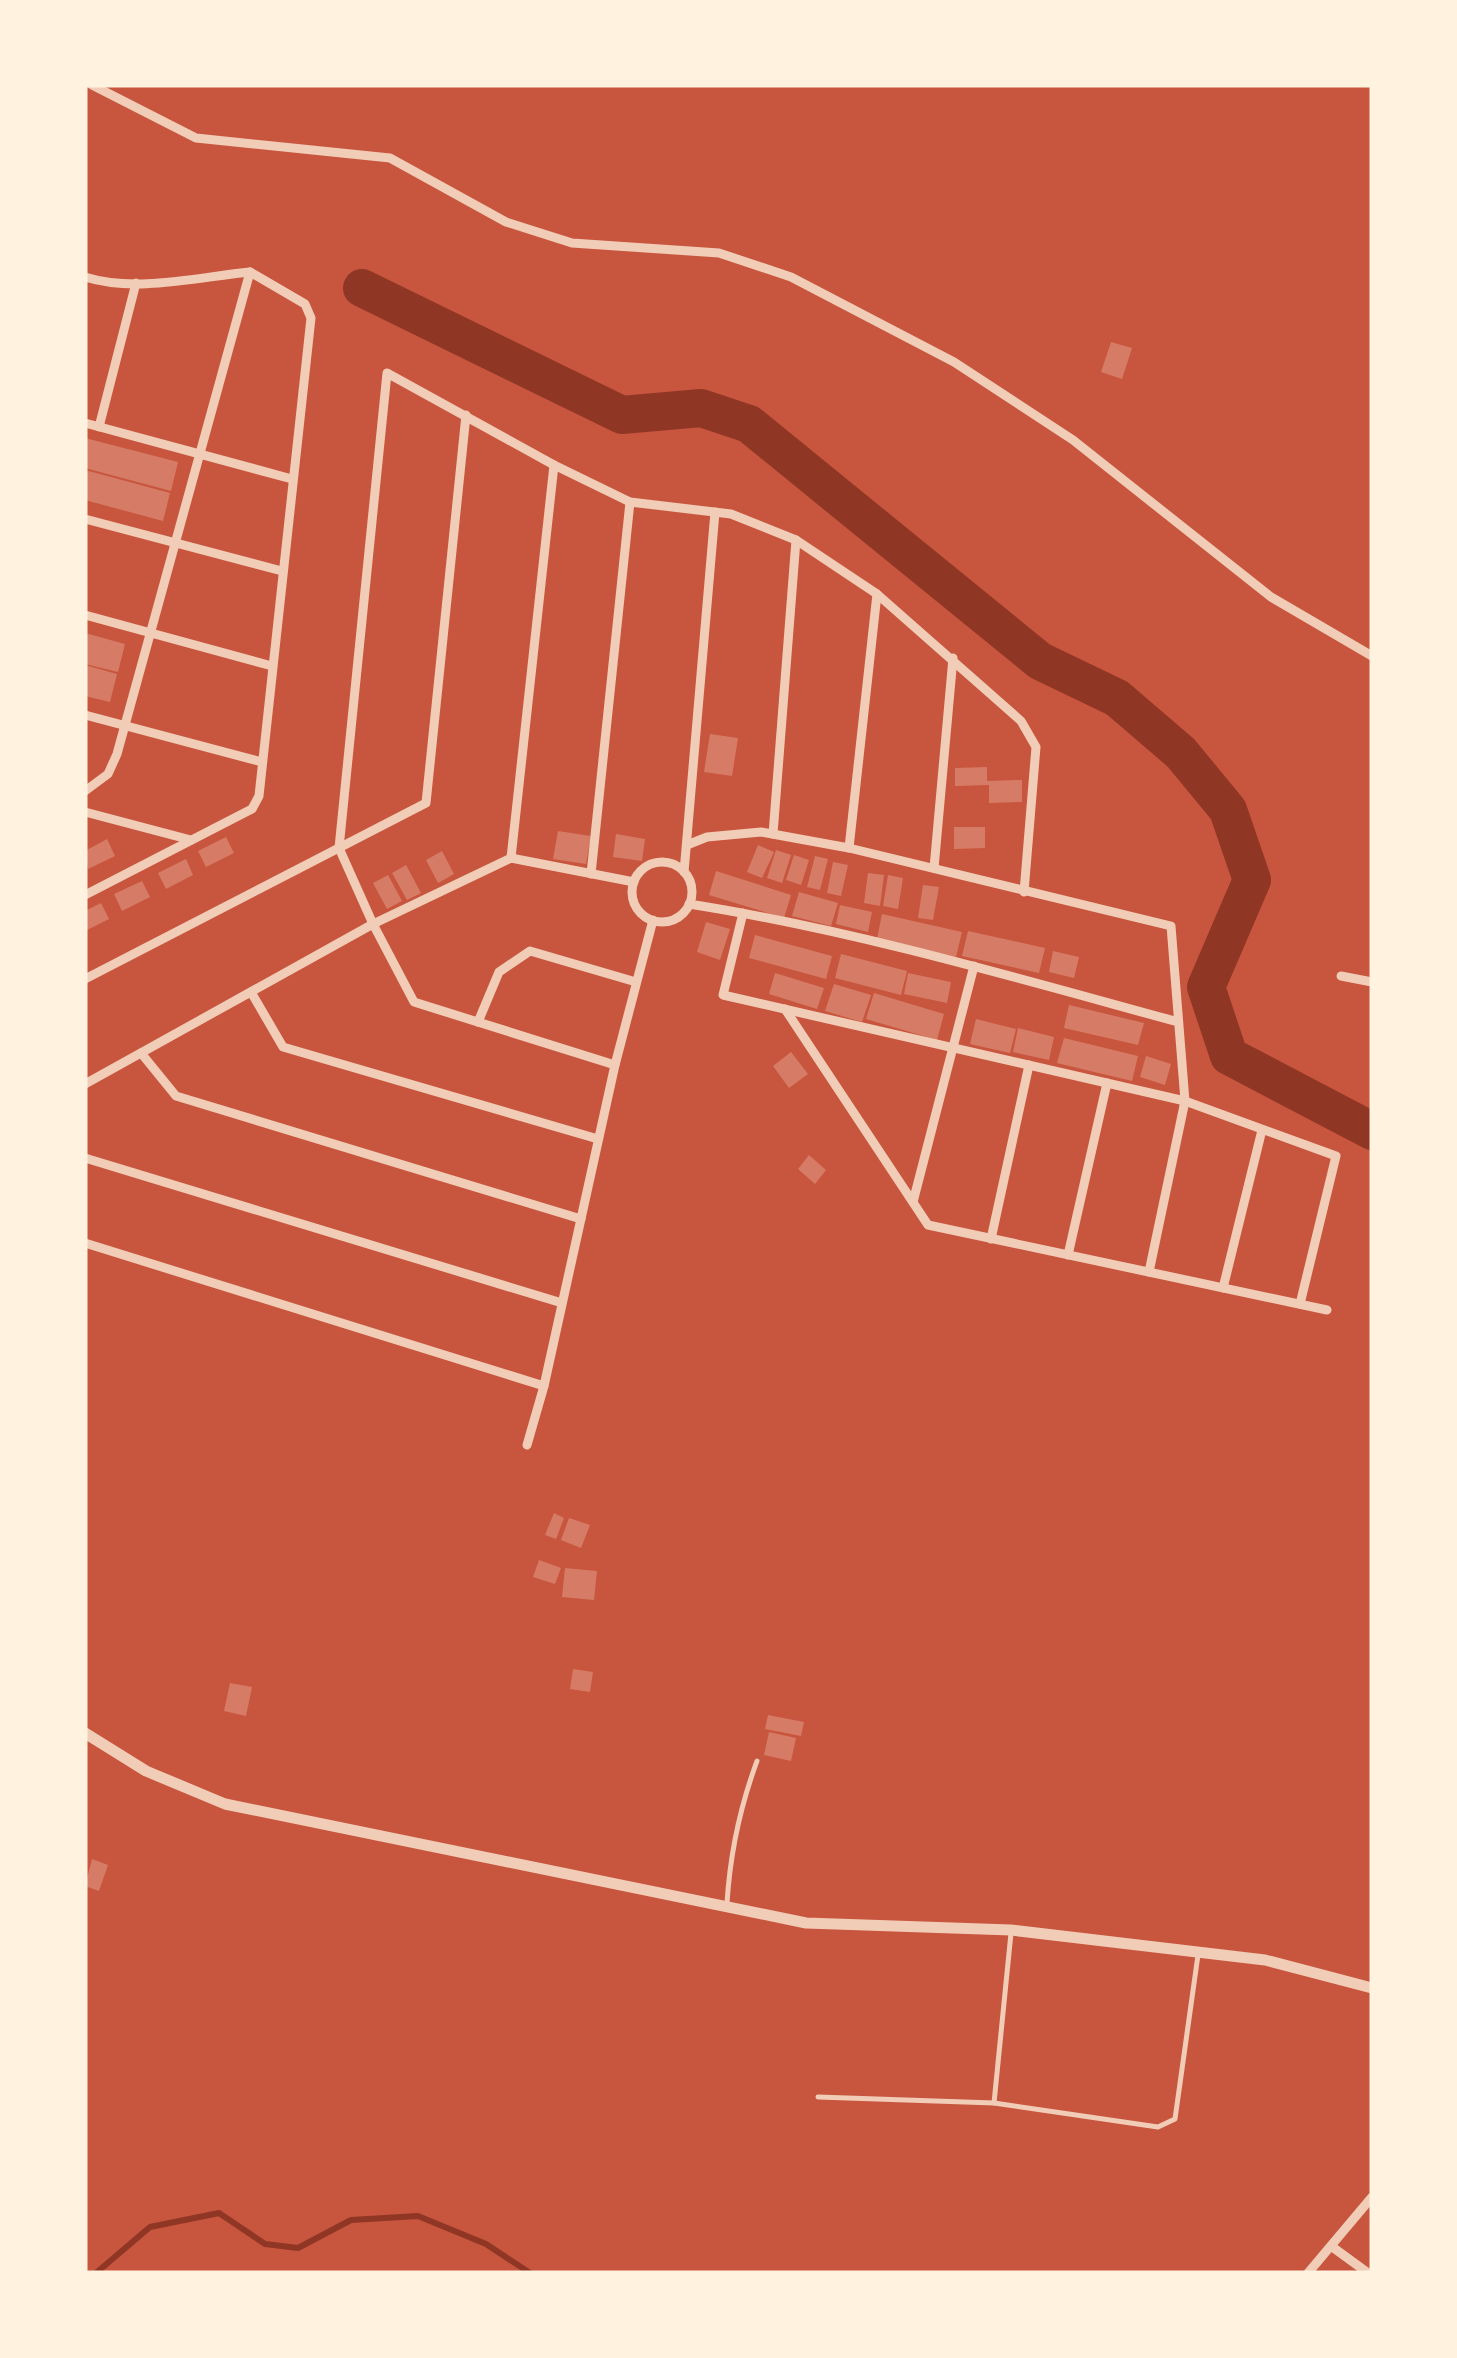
<svg xmlns="http://www.w3.org/2000/svg" width="1457" height="2358" viewBox="0 0 1457 2358" font-family="Jost,sans-serif">
  <style>
    .lines { fill: none; stroke-linecap: round; stroke-linejoin: round }
    .stream { stroke: #8f3625; stroke-width: 6 }
    .river { stroke: #8f3625; stroke-width: 38 }
    .building { fill: #d67c66 }
    .service { stroke: #f1ccb7; stroke-width: 5 }
    .minor { stroke: #f1ccb7; stroke-width: 9 }
    .tertiary { stroke: #f1ccb7; stroke-width: 11 }
  </style>
  <rect width="100%" height="100%" fill="#c8553d"/>
  <g class="lines">
    <!-- stream -->
    <polyline class="stream" points="96,2273 150,2227 219,2213 265,2244 298,2248 351,2220 418,2216 486,2244 530,2273"/>
    <!-- river -->
    <polyline class="river" points="362,288 622,415 701,408 749,424 1040,661 1117,698 1181,753 1228,810 1252,880 1206,987 1229,1056 1372,1131"/>
  </g>
  <!-- building -->
  <g class="building">
    <polygon points="1111,342 1132,348 1122,379 1101,372"/>
    <polygon points="85,438 178,462 171,491 85,468"/>
    <polygon points="85,470 170,493 163,521 85,500"/>
    <polygon points="85,633 125,644 118,672 85,664"/>
    <polygon points="85,665 117,674 110,702 85,696"/>
    <polygon points="710,734 738,738 732,776 704,772"/>
    <polygon points="987,767 987,781 1022,780 1022,802 989,803 989,785 955,786 955,768"/>
    <polygon points="954,827 985,827 985,848 954,849"/>
    <polygon points="558,831 591,836 586,864 553,859"/>
    <polygon points="616,834 645,839 642,861 613,857"/>
    <polygon points="226,837 234,853 206,867 198,851"/>
    <polygon points="107,839 115,856 88,869 85,851"/>
    <polygon points="758,845 774,852 762,878 747,872"/>
    <polygon points="776,850 791,855 782,883 767,878"/>
    <polygon points="442,851 454,874 438,883 426,860"/>
    <polygon points="794,855 809,860 801,885 786,880"/>
    <polygon points="815,856 828,859 820,890 807,887"/>
    <polygon points="186,859 193,875 166,889 158,873"/>
    <polygon points="833,862 848,865 841,896 827,893"/>
    <polygon points="406,865 421,893 407,900 392,873"/>
    <polygon points="716,871 791,895 784,918 709,895"/>
    <polygon points="868,873 884,875 880,906 864,903"/>
    <polygon points="388,875 402,901 387,909 373,883"/>
    <polygon points="888,875 903,878 898,909 883,906"/>
    <polygon points="142,881 150,897 122,911 114,894"/>
    <polygon points="923,885 939,887 933,920 918,918"/>
    <polygon points="799,892 838,903 831,926 792,916"/>
    <polygon points="101,903 109,919 85,931 85,911"/>
    <polygon points="840,905 872,912 868,932 836,924"/>
    <polygon points="882,914 962,932 956,957 877,939"/>
    <polygon points="706,922 730,929 720,960 697,952"/>
    <polygon points="968,931 1045,948 1039,973 962,956"/>
    <polygon points="755,935 832,956 826,979 749,958"/>
    <polygon points="1053,951 1079,957 1074,978 1049,972"/>
    <polygon points="841,954 907,971 901,995 835,978"/>
    <polygon points="775,973 824,988 817,1009 769,994"/>
    <polygon points="908,973 951,982 947,1003 904,994"/>
    <polygon points="834,984 871,995 862,1022 825,1011"/>
    <polygon points="874,993 944,1014 937,1040 866,1019"/>
    <polygon points="1069,1005 1144,1023 1138,1045 1064,1028"/>
    <polygon points="976,1019 1016,1029 1010,1053 970,1044"/>
    <polygon points="1018,1028 1054,1037 1049,1060 1013,1052"/>
    <polygon points="1064,1038 1138,1056 1132,1081 1057,1063"/>
    <polygon points="791,1052 808,1074 789,1088 773,1066"/>
    <polygon points="1146,1056 1171,1064 1165,1085 1140,1077"/>
    <polygon points="809,1155 826,1170 815,1184 798,1169"/>
    <polygon points="554,1513 564,1518 556,1539 545,1535"/>
    <polygon points="569,1518 590,1525 581,1548 561,1540"/>
    <polygon points="539,1560 561,1568 555,1584 533,1577"/>
    <polygon points="565,1568 597,1571 594,1600 562,1597"/>
    <polygon points="573,1669 593,1672 590,1692 570,1689"/>
    <polygon points="230,1683 252,1687 246,1716 224,1711"/>
    <polygon points="768,1715 804,1722 801,1736 765,1729"/>
    <polygon points="769,1732 796,1738 791,1761 764,1755"/>
    <polygon points="92,1859 108,1865 99,1891 85,1886"/>
  </g>
  <g class="lines">
    <!-- service -->
    <g class="service">
      <path d="M 727,1903 C 730,1855 740,1807 757,1761"/>
      <polyline points="818,2097 994,2103 1011,1933"/>
      <polyline points="994,2103 1158,2127 1175,2119 1198,1955"/>
    </g>
    <!-- minor -->
    <g class="minor">
      <polyline points="92,85 196,138 390,158 506,222 572,243 719,253 791,277 954,362 1073,440 1271,597 1372,656"/>
      <path d="M 85,277 C 136,293 198,277 250,272"/>
      <polyline points="85,423 292,479"/>
      <polyline points="99,427 136,283"/>
      <polyline points="85,519 282,571"/>
      <polyline points="85,615 272,666"/>
      <polyline points="85,715 262,762"/>
      <polyline points="85,791 108,774 117,754 250,272"/>
      <polyline points="85,812 191,840"/>
      <polyline points="773,834 796,540"/>
      <polyline points="687,845 707,837 761,832 849,848 1171,926 1185,1101 1336,1156 1300,1304"/>
      <polyline points="849,848 877,594"/>
      <polyline points="511,858 554,465"/>
      <circle cx="662" cy="892" r="30"/>
      <polyline points="934,868 953,658"/>
      <polyline points="684,872 715,512"/>
      <polyline points="591,874 630,502"/>
      <polyline points="85,895 246,812 252,809 259,796 311,318 305,304 250,272"/>
      <path d="M 689,904 C 854,930 1017,978 1178,1022"/>
      <polyline points="743,913 723,995 1185,1101 1149,1272"/>
      <polyline points="1341,976 1372,982"/>
      <polyline points="85,979 426,803 466,415"/>
      <polyline points="251,992 283,1047 598,1139"/>
      <polyline points="785,1009 928,1225 1327,1310"/>
      <polyline points="478,1022 499,972 530,951 636,982"/>
      <polyline points="141,1053 176,1096 581,1219"/>
      <polyline points="615,1065 414,1002 373,924 339,848 387,373 554,465 630,502 731,514 796,540 877,594 1021,721 1036,747 1024,892"/>
      <polyline points="85,1084 373,924 511,858 634,882"/>
      <polyline points="85,1158 562,1303"/>
      <polyline points="913,1202 974,966"/>
      <polyline points="991,1239 1029,1065"/>
      <polyline points="85,1243 544,1386 615,1065 653,920"/>
      <polyline points="1068,1255 1107,1083"/>
      <polyline points="1223,1288 1262,1130"/>
      <polyline points="527,1445 544,1386"/>
      <polyline points="1331,2246 1368,2273"/>
      <polyline points="1308,2273 1372,2197"/>
    </g>
    <!-- tertiary -->
    <polyline class="tertiary" points="85,1733 146,1771 225,1804 806,1923 1011,1930 1265,1960 1372,1988"/>
  </g>
  <!-- border -->
  <rect width="1457" height="2358" fill="none" stroke="#fff3e0" stroke-width="175"/>
</svg>
